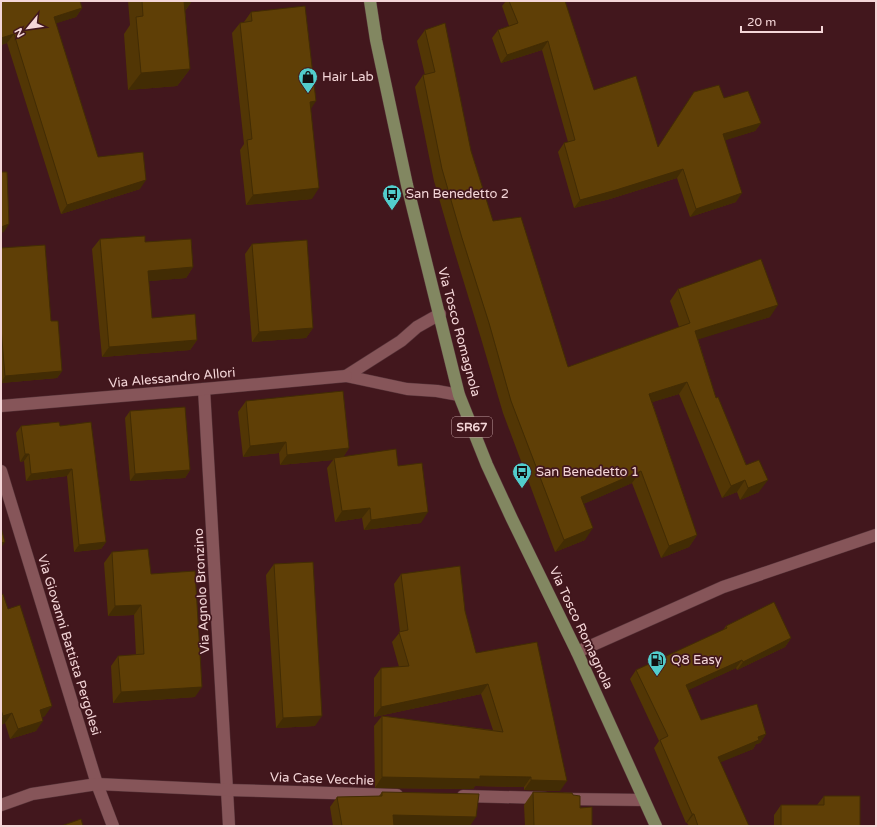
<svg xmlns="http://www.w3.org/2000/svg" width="877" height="827" viewBox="0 0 877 827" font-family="'Varela Round',sans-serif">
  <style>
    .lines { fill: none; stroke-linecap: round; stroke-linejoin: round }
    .minor-casing { stroke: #573439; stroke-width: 13 }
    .major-casing { stroke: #573439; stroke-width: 13 }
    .minor { stroke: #865559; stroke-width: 12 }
    .major { stroke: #828761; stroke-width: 12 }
    .wall { fill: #523605 }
    .shaded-wall { fill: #422c04 }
    .building { fill: #5f3f06; stroke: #422c04 }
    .labels { text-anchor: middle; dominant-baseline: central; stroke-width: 3.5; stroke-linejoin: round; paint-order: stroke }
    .shield { fill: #42171d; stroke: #bf9da0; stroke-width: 1 }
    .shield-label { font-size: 12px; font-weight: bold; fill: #f4d6d8 }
    .poi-label { font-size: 13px; fill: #f4d6d8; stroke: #42171d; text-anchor: start }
    .street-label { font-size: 13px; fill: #f4d6d8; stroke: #42171d }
  </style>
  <rect width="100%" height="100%" fill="#42171d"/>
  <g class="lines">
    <!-- minor casing -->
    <g class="minor-casing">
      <g id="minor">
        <polyline points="440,314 417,327 401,341 346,376 407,389 437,391 459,395"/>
        <polyline points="204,389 227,790 229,826"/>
        <polyline points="1,406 204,389 346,376"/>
        <polyline points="1,471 97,784 113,826"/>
        <polyline points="577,652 723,587 876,535"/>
        <polyline points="463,796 545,798"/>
        <polyline points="565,799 644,800"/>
        <polyline points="1,805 32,794 97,784 227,790 397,795"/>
      </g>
    </g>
    <!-- major casing -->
    <g class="major-casing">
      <polyline id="major" points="370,1 376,40 407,185 459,395 487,465 512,519 577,652 656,826"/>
    </g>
    <!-- minor -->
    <use href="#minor" class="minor"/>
    <!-- major -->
    <use href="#major" class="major"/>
  </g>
  <!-- wall -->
  <g class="wall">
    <polygon points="1,1 82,8 76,17 56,23 98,157 140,189 61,214 7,43 1,45"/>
    <polygon points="128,1 192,1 185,11 190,69 177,86 128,90 124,34 130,25"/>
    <polygon points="506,1 565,1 594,90 658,147 694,92 724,98 761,123 755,131 725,140 736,202 690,217 677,178 610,199 574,208 558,152 564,143 568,142 542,50 501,63 492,38 498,30 509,26 502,6"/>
    <polygon points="251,12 311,108 312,199 246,205 240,150 244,144 232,33 240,23 244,22"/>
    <polygon points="425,30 471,151 493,221 568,367 679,327 670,301 678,289 770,317 698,339 716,398 759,492 740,500 737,492 722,498 679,394 652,402 697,535 689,547 661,558 632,483 583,504 585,540 555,552 503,413 480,335 454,250 434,181 415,87 423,75 425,75 417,41"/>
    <polygon points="100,239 145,242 193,267 186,278 148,281 152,318 197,340 190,350 102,357 92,249"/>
    <polygon points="252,244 313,328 306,338 252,342 245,254"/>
    <polygon points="1,248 51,321 62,371 57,378 1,383"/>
    <polygon points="246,401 349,448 343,457 398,466 421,523 364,530 362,518 335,522 327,468 333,460 280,465 279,453 243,457 238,412"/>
    <polygon points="130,411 190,470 185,478 130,481 125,418"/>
    <polygon points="21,426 60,426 106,542 101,549 74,552 67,476 26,481 24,461 20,462 16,433"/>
    <polygon points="112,552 151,574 195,697 113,703 111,666 118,656 136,655 134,615 108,616 104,563"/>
    <polygon points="274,564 315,726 276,728 266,575"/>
    <polygon points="401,574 465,611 476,653 560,791 524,790 524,787 475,786 473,789 375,788 374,726 382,716 493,730 481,694 374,717 374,678 381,668 399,667 392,642 400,632 394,584"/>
    <polygon points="1,595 45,716 42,717 36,731 10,739 5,723 1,725"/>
    <polygon points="726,626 791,638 785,647 737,670 736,668 688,690 701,720 766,734 760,743 756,744 753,749 720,762 749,826 689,826 687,823 686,823 654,748 659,741 630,679 636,670 723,630"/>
    <polygon points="382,792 470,826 394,825 394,826 333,826 330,807 337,797 379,796"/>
    <polygon points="533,792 573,795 592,826 525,826 524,805"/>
    <polygon points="824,796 860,826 774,826 774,815 781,805 817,805"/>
  </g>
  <!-- shaded-wall -->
  <g class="shaded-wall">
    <polygon points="182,1 192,1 181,16"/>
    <polygon points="82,8 76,17 48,26 54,17"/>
    <polygon points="14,34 7,43 1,45 1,38"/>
    <polygon points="548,41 542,50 501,63 507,55"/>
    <polygon points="190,69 177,86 128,90 141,73"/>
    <polygon points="316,101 309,112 310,102"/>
    <polygon points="761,123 755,131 717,143 723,134"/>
    <polygon points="683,169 677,178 610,199 574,208 580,200"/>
    <polygon points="146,180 140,189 61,214 67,205"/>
    <polygon points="319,188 312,199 246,205 253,195"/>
    <polygon points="742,193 736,202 690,217 696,209"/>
    <polygon points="9,224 4,232 1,233 1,227"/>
    <polygon points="193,267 186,278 140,282 148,271"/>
    <polygon points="778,305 770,317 687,343 695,331"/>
    <polygon points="313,328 306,338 252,342 259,332"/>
    <polygon points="197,340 190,350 102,357 109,347"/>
    <polygon points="62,371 57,378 1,383 5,376"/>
    <polygon points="687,382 679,394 640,406 649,394"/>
    <polygon points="286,442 279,453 243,457 250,446"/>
    <polygon points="349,448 342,459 334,458 333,460 280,465 287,455"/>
    <polygon points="25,454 29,454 24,461 20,462"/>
    <polygon points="72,469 67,476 26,481 31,474"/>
    <polygon points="190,470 185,478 130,481 135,474"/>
    <polygon points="641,471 632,483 572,509 581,497"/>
    <polygon points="745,480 737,492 722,498 731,486"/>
    <polygon points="768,480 759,492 740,500 748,488"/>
    <polygon points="370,508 362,518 335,522 342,511"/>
    <polygon points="428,512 421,523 364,530 371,520"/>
    <polygon points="593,528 585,540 555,552 564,540"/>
    <polygon points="697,535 689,547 661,558 669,546"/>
    <polygon points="5,542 1,548 1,543"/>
    <polygon points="106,542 101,549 74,552 79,545"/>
    <polygon points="141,605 134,615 108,616 115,606"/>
    <polygon points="791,638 785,647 737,670 743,662"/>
    <polygon points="742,660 736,668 680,694 686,685"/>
    <polygon points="488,684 481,694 374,717 381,707"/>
    <polygon points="202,687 195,697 113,703 121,692"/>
    <polygon points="52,706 45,716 32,720 40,710"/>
    <polygon points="12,713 5,723 1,725 1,719 3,716"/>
    <polygon points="322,716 315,726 276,728 283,718"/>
    <polygon points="43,721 36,731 10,739 18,729"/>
    <polygon points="766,734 760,743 756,744 753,749 712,766 718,757 758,737"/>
    <polygon points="480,776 531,777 524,787 475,786 473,789 375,788 382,777"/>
    <polygon points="531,780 567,781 560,791 524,790"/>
    <polygon points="692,814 694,814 687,823 686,823"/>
    <polygon points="393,815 476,817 470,826 386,825"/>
  </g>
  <!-- building -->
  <g class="building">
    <polygon points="1,1 80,1 82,8 54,17 98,157 143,152 146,180 67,205 14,34 1,38"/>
    <polygon points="142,1 184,1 190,69 141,73 136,17 143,16"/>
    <polygon points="509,1 565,1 594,90 636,76 658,147 694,92 719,85 724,98 748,91 761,123 723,134 742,193 696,209 683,169 616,190 580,200 564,143 575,140 548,41 507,55 498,30 518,23"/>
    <polygon points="305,6 316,101 310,102 319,188 253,195 247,140 252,139 240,23 252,21 251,12"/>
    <polygon points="445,23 471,151 493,221 521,217 568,367 690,323 678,289 761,259 778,305 695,331 716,398 718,397 746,465 759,460 768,480 748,488 745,480 731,486 687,382 649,394 697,535 669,546 641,471 581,497 593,528 564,540 511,401 489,323 462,238 442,169 423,75 435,72 425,30"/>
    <polygon points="1,172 7,172 9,224 1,227"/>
    <polygon points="145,236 145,242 191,239 193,267 148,271 152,318 195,314 197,340 109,347 100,239"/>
    <polygon points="307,240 313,328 259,332 252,244"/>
    <polygon points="45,245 51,321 58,321 62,371 5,376 1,328 1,248"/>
    <polygon points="343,391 349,448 287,455 286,442 250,446 246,401"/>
    <polygon points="185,407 190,470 135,474 130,411"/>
    <polygon points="59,422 60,426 91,422 106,542 79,545 72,469 31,474 29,454 25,454 21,426"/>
    <polygon points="396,449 398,466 422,463 428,512 371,520 370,508 342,511 334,458"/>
    <polygon points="1,528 5,542 1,543"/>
    <polygon points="148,549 151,574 195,571 202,687 121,692 118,656 144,654 141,605 115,606 112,552"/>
    <polygon points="313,562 322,716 283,718 274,564"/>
    <polygon points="460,566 465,611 476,653 537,642 567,781 531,780 531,777 480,776 480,779 382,777 382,716 503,732 488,684 381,707 381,668 409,666 399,632 408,630 401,574"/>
    <polygon points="3,594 8,609 20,605 52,706 40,710 43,721 18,729 12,713 3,716 1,710 1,595"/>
    <polygon points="774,602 791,638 743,662 742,660 686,685 701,720 757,704 766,734 758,737 759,740 718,757 749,826 698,826 694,814 692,814 660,740 668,736 636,670 727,628 726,626"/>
    <polygon points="382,792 479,794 476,817 393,815 394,826 342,826 337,797 382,796"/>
    <polygon points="533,792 572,793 573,795 580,796 580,808 592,807 592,826 534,826"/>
    <polygon points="824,796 860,796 860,826 781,826 781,805 824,805"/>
    <polygon points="81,819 83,826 61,826"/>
  </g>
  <!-- icons -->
  <defs>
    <g id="shop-pin" transform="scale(1)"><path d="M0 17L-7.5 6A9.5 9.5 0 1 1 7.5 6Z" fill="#52cdcc" stroke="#42171d"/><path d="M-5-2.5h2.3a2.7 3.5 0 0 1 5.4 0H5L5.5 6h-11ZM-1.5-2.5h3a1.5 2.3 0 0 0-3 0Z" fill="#111"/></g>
    <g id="bus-pin" transform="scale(1)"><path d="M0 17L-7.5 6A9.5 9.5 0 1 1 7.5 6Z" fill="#52cdcc" stroke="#42171d"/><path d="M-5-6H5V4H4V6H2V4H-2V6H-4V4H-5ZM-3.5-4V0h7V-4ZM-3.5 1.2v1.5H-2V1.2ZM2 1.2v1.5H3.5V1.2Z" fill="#111"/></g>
    <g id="fuel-pin" transform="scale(1)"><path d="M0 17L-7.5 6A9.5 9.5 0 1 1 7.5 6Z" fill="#52cdcc" stroke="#42171d"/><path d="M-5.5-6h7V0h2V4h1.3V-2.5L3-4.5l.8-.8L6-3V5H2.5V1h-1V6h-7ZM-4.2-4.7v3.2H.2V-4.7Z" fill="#111"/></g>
  </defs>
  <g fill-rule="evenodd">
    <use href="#shop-pin" x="308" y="77"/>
    <use href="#bus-pin" x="392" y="194"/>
    <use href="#bus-pin" x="522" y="472"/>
    <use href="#fuel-pin" x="657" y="660"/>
  </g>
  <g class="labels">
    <!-- shield labels -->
    <rect class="shield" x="452" y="417" width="40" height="20" rx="3"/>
    <g class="shield-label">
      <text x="472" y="427">SR67</text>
    </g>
    <!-- poi labels -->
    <g class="poi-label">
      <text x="322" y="77">Hair Lab</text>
      <text x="406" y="194">San Benedetto 2</text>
      <text x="536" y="472">San Benedetto 1</text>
      <text x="671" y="660">Q8 Easy</text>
    </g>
    <!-- street labels -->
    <g class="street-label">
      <text transform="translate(459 332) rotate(75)">Via Tosco Romagnola</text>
      <text transform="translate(172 378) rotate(-5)">Via Alessandro Allori</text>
      <text transform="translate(202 591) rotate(-93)">Via Agnolo Bronzino</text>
      <text transform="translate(581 628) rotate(65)">Via Tosco Romagnola</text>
      <text transform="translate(69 645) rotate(73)">Via Giovanni Battista Pergolesi</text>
      <text transform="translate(322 779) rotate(2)">Via Case Vecchie</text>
    </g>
  </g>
  <!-- border -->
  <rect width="877" height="827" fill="none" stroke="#f4d6d8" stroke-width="4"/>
  <!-- north arrow -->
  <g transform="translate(28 28) rotate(241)" stroke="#42171d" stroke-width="3" paint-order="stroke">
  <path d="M0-3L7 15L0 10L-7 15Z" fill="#f4d6d8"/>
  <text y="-6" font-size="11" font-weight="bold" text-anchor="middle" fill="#f4d6d8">N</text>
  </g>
  <!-- scale -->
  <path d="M741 26v6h81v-6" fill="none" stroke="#f4d6d8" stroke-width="2"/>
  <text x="747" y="26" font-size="12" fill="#f4d6d8" stroke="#42171d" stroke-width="3" paint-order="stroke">20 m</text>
</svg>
